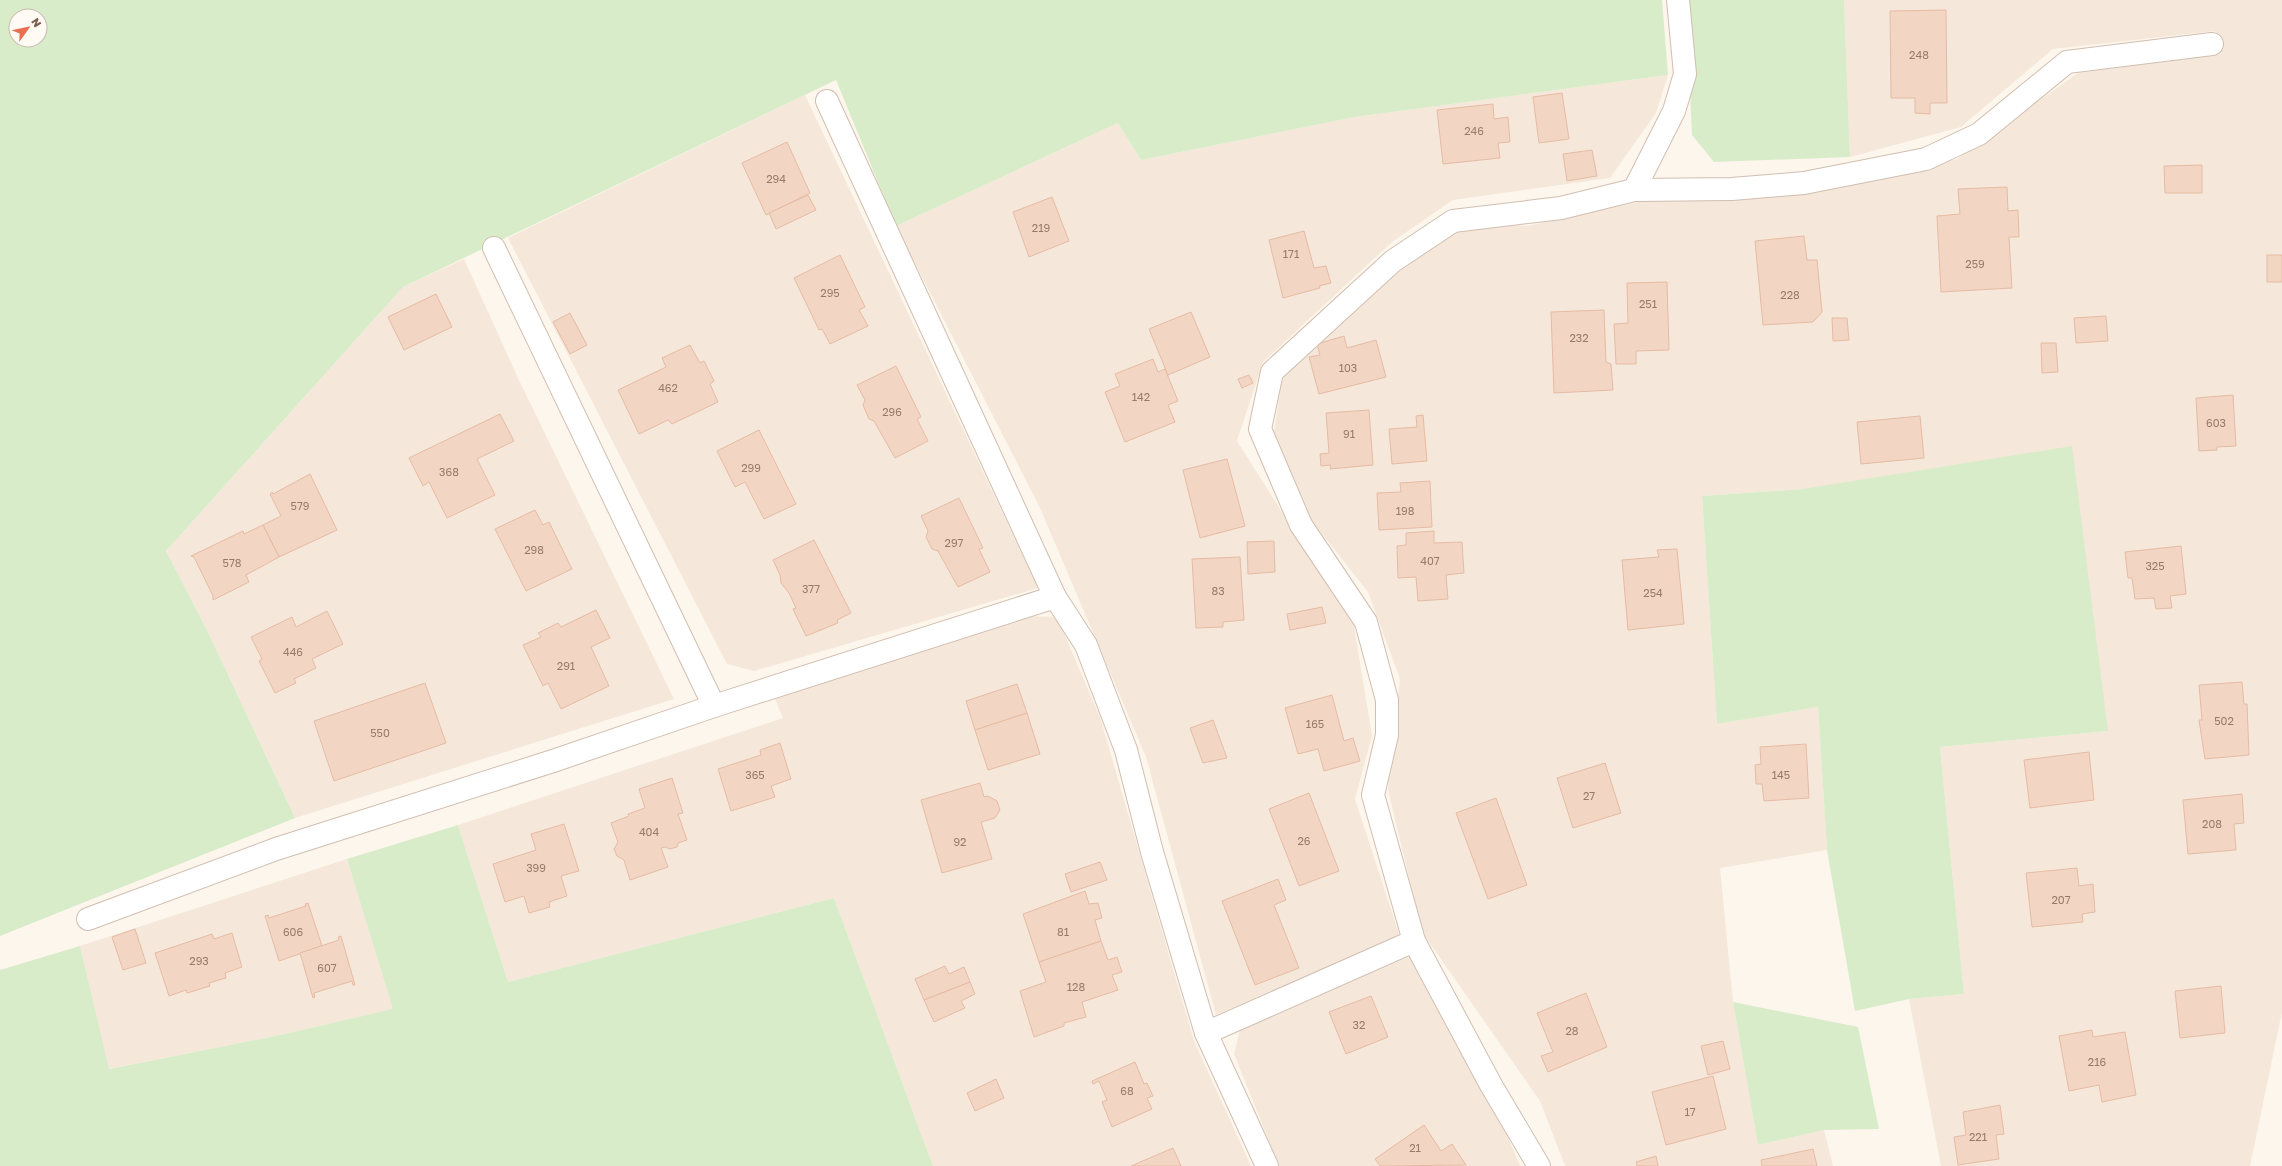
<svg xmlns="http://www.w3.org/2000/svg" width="2282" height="1166" viewBox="0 0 2282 1166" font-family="'Golos Text',sans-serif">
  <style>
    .residential { fill: #f5e8da }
    .green { fill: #d8ecc9; fill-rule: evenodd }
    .building { fill: #f3d5c3; stroke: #e6bba3 }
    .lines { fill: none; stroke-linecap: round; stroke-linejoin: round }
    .minor-casing { stroke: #d1beb0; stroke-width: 24 }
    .minor { stroke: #fff; stroke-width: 22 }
    .labels { text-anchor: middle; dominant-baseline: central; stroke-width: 3; stroke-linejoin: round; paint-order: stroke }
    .number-label { font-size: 11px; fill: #987a6a }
  </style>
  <rect width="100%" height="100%" fill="#fdf6ec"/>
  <!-- residential -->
  <g class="residential">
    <polygon points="1844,0 2282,0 2282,1012 2250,1166 1941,1166 1909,999 1964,994 1940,747 2108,731 1803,489 1702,496 1717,724 1818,707 1827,850 1720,868 1733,1002 1758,1145 1824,1130 1833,1166 1565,1166 1540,1101 1422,932 1388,790 1400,679 1368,592 1307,515 1273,439 1283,372 1439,237 1472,223 1527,226 1648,200 1684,190 1812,193 1957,159 2078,73 2221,54 2215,31 2053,49 1961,127 1850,157"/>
    <polygon points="1668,75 1656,113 1610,178 1453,200 1392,242 1263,362 1237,441 1354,626 1372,736 1355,799 1400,937 1216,1015 1146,757 1040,508 896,226 1118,123 1141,160 1355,117"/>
    <polygon points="805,95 1038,588 754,671 727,664 508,238"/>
    <polygon points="464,259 518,378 674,699 295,818 208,632 166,551 403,287"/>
    <polygon points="1020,616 1057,617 1100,717 1194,1041 1251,1166 933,1166 834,898 508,982 458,825 783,718 775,699"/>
    <polygon points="347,859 394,1009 280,1035 108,1069 80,946"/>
    <polygon points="1409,957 1508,1137 1520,1166 1279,1166 1234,1054 1240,1029"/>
  </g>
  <!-- green -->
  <g class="green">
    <path d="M 0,0 L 1662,0 L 1668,75 L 1355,117 L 1141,160 L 1118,123 L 896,226 L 836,80 L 403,287 L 166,551 L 208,632 L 295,818 L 0,936 ZM 16,16 L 40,16 L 40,40 L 16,40 Z"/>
    <polygon points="1686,0 1844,0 1850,157 1714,162 1692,135"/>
    <polygon points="2072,446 2108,731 1940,747 1964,994 1909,999 1855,1011 1827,850 1818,707 1717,724 1702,496 1803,489"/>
    <polygon points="458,825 508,982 834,898 933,1166 0,1166 0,970 80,946 109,1069 280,1035 393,1009 347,859"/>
    <polygon points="1733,1002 1858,1027 1879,1129 1824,1130 1758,1145"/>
  </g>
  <!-- building -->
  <g class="building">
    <polygon points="1946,10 1947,103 1930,103 1930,114 1915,113 1915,98 1891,98 1890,11"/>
    <polygon points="1562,93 1569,139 1539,143 1533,97"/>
    <polygon points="1493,104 1494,119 1508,117 1510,142 1498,143 1500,158 1443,164 1437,110"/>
    <polygon points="787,142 810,193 766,215 742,163"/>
    <polygon points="1592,150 1597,176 1567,181 1563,154"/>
    <polygon points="2202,165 2202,193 2165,193 2164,166"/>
    <polygon points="2007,187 2008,211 2018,210 2019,237 2009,237 2012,288 1941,292 1937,216 1960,214 1958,189"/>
    <polygon points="808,195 816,210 776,229 769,213"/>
    <polygon points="1052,197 1069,241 1029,257 1013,212"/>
    <polygon points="1304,231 1314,268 1326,266 1331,283 1319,286 1320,288 1283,298 1269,240"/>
    <polygon points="1804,236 1807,260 1817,260 1822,312 1813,322 1763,325 1755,241"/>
    <polygon points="840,255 865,307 859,310 868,326 830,344 822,329 819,330 794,278"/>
    <rect x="2267" y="255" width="15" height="27"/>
    <polygon points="1667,282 1669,350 1636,351 1636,364 1616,364 1614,324 1628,323 1627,283"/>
    <polygon points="436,294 452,327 404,350 388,317"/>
    <polygon points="1604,310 1606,362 1611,364 1613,390 1554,393 1551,312"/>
    <polygon points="1191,312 1210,357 1168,375 1149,329"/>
    <polygon points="570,313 587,345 570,354 553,322"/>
    <polygon points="2106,316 2108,341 2076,343 2074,318"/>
    <polygon points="1832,318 1847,318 1849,340 1833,341"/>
    <polygon points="1344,336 1347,348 1376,340 1386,377 1319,394 1309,357 1320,355 1317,344"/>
    <polygon points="2041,343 2056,343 2058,372 2042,373"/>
    <polygon points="690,345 700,363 704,361 714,381 710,384 718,402 672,424 668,420 639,434 618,390 666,367 662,358"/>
    <polygon points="1153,359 1158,372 1165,369 1178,401 1168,405 1175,422 1125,442 1105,392 1120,386 1115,374"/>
    <polygon points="896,366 921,417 917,419 928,441 895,458 874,421 869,419 863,405 865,400 857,385"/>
    <polygon points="1249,375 1253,383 1242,388 1238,379"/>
    <polygon points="2233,395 2236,446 2217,447 2217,450 2199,451 2196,398"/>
    <polygon points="1369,410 1373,465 1330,469 1331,465 1321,466 1320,454 1329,453 1326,413"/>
    <polygon points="500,414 514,441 477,459 495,495 447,518 429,482 423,486 409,458"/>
    <polygon points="1423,415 1427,461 1392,464 1389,429 1417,427 1416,416"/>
    <polygon points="1920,416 1924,458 1861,464 1857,422"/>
    <polygon points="759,430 796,504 764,519 745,482 735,487 717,451"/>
    <polygon points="1227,459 1245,526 1200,538 1183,470"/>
    <polygon points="310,474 337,530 279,557 263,525 281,516 270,494 272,492 273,494"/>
    <polygon points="1430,481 1432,527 1379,530 1377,493 1401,492 1400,483"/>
    <polygon points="959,498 983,548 979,549 990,572 958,587 938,551 932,549 926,537 928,531 921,516"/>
    <polygon points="535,510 543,525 549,522 572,569 526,591 495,529"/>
    <polygon points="263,525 279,557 246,575 249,582 213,600 213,596 194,557 191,556 243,531 244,534"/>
    <polygon points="1434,531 1434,543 1462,542 1464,573 1446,575 1448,599 1418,601 1416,577 1398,578 1397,546 1406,545 1406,533"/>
    <polygon points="814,540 851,613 837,620 838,623 806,636 793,609 796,608 789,593 781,583 780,575 773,560"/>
    <polygon points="1274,541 1275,572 1248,574 1247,542"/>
    <polygon points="2181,546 2186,594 2170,596 2172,608 2156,609 2154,598 2135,599 2132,578 2128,578 2125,552"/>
    <polygon points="1677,549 1684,624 1628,630 1622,560 1659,557 1657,550"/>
    <polygon points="1240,557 1244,620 1223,622 1223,627 1196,628 1192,559"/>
    <polygon points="1322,607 1326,623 1290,630 1287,614"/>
    <polygon points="596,610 610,638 591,647 609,686 561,709 548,683 543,686 523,645 541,637 538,633 558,623 561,627"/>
    <polygon points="327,611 343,644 312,659 316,668 294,679 296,683 275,693 259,661 262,659 251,637 292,617 296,627"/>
    <polygon points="2242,682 2244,704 2247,704 2249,755 2205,759 2199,720 2202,720 2199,685"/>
    <polygon points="425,683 446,743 334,781 314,721"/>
    <polygon points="1017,684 1027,713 975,730 966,701"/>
    <polygon points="1332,695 1344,741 1353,738 1360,761 1324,771 1318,749 1298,754 1285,708"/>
    <polygon points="1027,713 1040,754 988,770 975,730"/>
    <polygon points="1213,720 1227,758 1203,763 1190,728"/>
    <polygon points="780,743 791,779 771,786 775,797 731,811 718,769 761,755 760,750"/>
    <polygon points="1806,744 1809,798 1764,801 1762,784 1756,784 1755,765 1761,764 1760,747"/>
    <polygon points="2089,752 2094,800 2030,808 2024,760"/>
    <polygon points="1605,763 1621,813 1573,828 1557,778"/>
    <polygon points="672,778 683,813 678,814 687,840 678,843 677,847 670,849 665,847 661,848 668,867 630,880 624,860 617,856 614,849 618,842 611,823 629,816 628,814 645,808 639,789"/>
    <polygon points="980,783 984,797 988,796 997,801 1000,810 995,818 981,822 992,859 942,873 921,800"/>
    <polygon points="1309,793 1339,871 1299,886 1269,809"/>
    <polygon points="2242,794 2244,823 2234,824 2236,850 2188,854 2183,800"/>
    <polygon points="1496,798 1527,885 1488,899 1456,813"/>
    <polygon points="564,824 579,871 561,876 567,896 549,902 550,907 529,913 524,896 505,902 493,864 536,850 531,834"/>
    <polygon points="1100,862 1107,880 1071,892 1065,874"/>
    <polygon points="2077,868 2079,886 2093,884 2095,912 2082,914 2083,922 2032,927 2026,873"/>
    <polygon points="1278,879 1286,900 1274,905 1299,968 1255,985 1222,901"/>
    <polygon points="1085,891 1089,904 1098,903 1102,918 1095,920 1101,941 1039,962 1023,914"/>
    <polygon points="308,903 322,946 279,961 265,916 268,915 269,918 306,906 305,904"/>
    <polygon points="135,929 146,963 123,970 112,937"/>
    <polygon points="232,933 242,967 225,973 226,978 209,983 210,986 187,993 186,990 169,996 155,953 212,934 214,939"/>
    <polygon points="341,936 355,985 353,985 352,981 314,993 315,997 313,998 300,953 339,940 338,937"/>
    <polygon points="1101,941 1108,960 1117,957 1122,972 1112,975 1118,990 1082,1002 1086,1017 1064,1023 1064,1026 1034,1037 1020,991 1046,982 1039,962"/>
    <polygon points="945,966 949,974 964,967 970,982 924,1000 915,979"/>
    <polygon points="970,982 975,994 961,1001 965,1008 934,1022 924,1000"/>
    <polygon points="2221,986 2225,1033 2180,1038 2175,991"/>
    <polygon points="1586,993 1607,1047 1548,1072 1541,1056 1553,1052 1537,1013"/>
    <polygon points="1371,996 1388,1037 1346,1054 1329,1012"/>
    <polygon points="2092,1030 2093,1037 2125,1032 2136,1095 2102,1102 2099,1085 2069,1091 2059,1036"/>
    <polygon points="1723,1041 1730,1069 1708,1075 1701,1046"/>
    <polygon points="1135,1062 1144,1084 1147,1083 1153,1096 1147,1098 1152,1109 1112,1127 1102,1102 1107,1100 1099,1081 1093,1084 1092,1081"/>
    <polygon points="1713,1076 1726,1129 1666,1145 1652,1092"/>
    <polygon points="996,1079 1004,1098 975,1111 967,1093"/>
    <polygon points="2000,1105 2004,1134 1996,1135 1999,1159 1958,1165 1954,1137 1966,1135 1963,1112"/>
    <polygon points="1424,1125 1441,1151 1452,1144 1466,1165 1380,1166 1375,1159"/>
    <polygon points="1173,1148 1181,1166 1131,1166"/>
    <polygon points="1813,1149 1817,1166 1762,1166 1761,1160"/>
    <polygon points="1656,1156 1658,1166 1637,1166 1636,1162"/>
  </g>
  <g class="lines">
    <!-- minor casing -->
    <g class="minor-casing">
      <g id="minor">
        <polyline points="827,101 1055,597 1086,645 1126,750 1152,852 1206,1033 1267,1166"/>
        <polyline points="1634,190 1732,189 1804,183 1926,159 1979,134 2067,62 2212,44"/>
        <polyline points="494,248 714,706"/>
        <polyline points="88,919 276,849 553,761 714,706 1055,597"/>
        <polyline points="1206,1033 1414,941"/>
        <polyline points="1539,1166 1491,1085 1414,941 1373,795 1387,735 1387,700 1366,622 1301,525 1260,429 1272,372 1393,261 1453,221 1561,208 1634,190 1674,111 1685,74 1678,0"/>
      </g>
    </g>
    <!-- minor -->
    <use href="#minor" class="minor"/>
  </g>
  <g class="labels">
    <!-- number labels -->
    <g class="number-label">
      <text x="1919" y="54">248</text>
      <text x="1474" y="130">246</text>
      <text x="776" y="178">294</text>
      <text x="1041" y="227">219</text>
      <text x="1291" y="253">171</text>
      <text x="1975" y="263">259</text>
      <text x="830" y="292">295</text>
      <text x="1790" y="294">228</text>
      <text x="1648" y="303">251</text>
      <text x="1579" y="337">232</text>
      <text x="1348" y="367">103</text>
      <text x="668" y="387">462</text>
      <text x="1141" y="396">142</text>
      <text x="892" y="411">296</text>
      <text x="2216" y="422">603</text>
      <text x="1349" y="433">91</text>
      <text x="751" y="467">299</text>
      <text x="449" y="471">368</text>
      <text x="300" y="505">579</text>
      <text x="1405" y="510">198</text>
      <text x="954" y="542">297</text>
      <text x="534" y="549">298</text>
      <text x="1430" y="560">407</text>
      <text x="232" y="562">578</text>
      <text x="2155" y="565">325</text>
      <text x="811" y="588">377</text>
      <text x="1218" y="590">83</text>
      <text x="1653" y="592">254</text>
      <text x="293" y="651">446</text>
      <text x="566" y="665">291</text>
      <text x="2224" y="720">502</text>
      <text x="1315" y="723">165</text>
      <text x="380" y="732">550</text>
      <text x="755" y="774">365</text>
      <text x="1781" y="774">145</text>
      <text x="1589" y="795">27</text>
      <text x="2212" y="823">208</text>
      <text x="649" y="831">404</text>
      <text x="1304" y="840">26</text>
      <text x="960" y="841">92</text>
      <text x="536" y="867">399</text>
      <text x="2061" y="899">207</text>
      <text x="293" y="931">606</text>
      <text x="1063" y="931">81</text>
      <text x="199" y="960">293</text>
      <text x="327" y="967">607</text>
      <text x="1076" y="986">128</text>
      <text x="1359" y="1024">32</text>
      <text x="1572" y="1030">28</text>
      <text x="2097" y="1061">216</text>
      <text x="1127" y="1090">68</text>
      <text x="1690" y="1111">17</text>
      <text x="1978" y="1136">221</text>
      <text x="1415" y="1147">21</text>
    </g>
  </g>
  <!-- north arrow -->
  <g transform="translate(28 28) rotate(57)"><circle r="19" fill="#fffaf3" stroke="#cabbb1"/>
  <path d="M0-3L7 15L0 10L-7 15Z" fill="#e76f51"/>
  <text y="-6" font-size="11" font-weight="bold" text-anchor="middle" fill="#7a5c4d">N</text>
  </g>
</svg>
